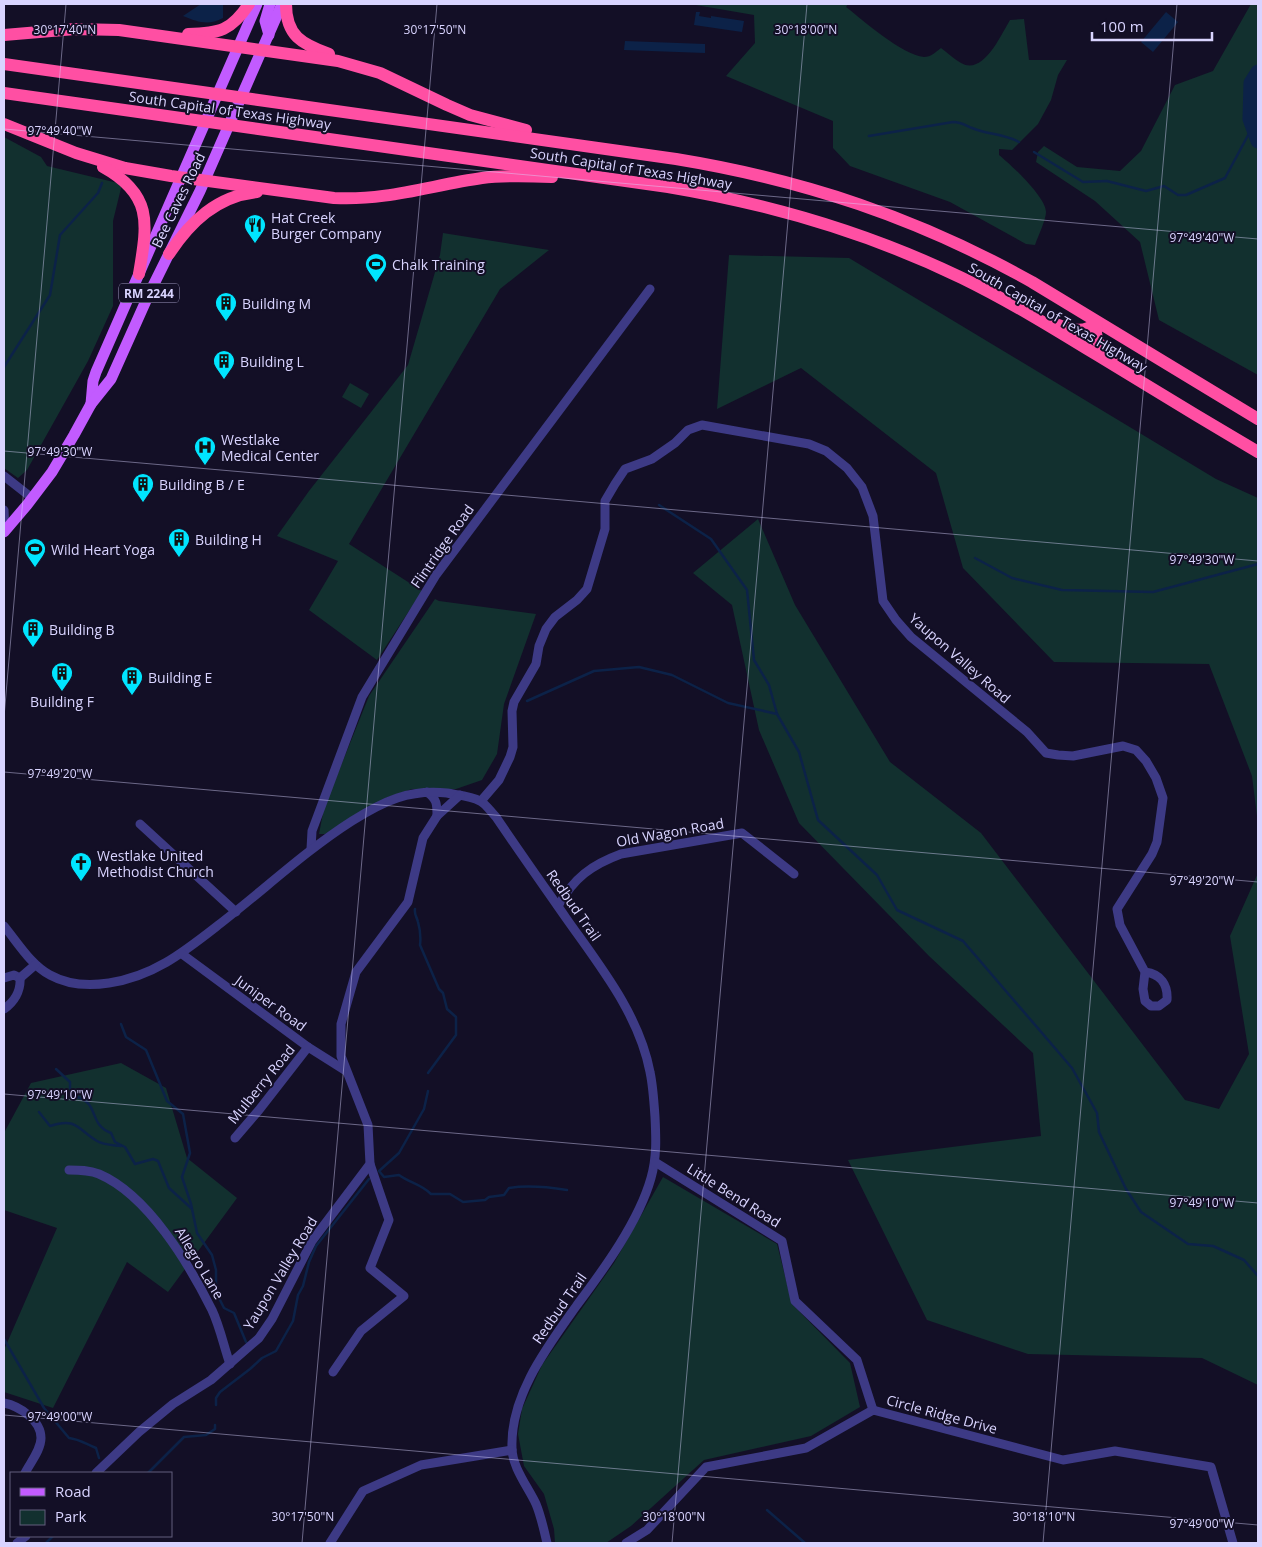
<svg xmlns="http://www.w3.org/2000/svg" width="1262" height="1547" viewBox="0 0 1262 1547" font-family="'Open Sans',sans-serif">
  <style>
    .green { fill: #12302f }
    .water { fill: #0c2248 }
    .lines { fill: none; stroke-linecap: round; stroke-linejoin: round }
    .stream { stroke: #0c2248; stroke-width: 2.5 }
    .river { stroke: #0c2248; stroke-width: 15 }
    .minor { stroke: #3d3a85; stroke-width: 9 }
    .major { stroke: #c25bff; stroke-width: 11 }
    .highway { stroke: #ff4fa3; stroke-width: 12 }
    .ticks { fill: none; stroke: #d9d4ff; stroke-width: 1; stroke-opacity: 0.45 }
    .labels { text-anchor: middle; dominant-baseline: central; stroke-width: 4; stroke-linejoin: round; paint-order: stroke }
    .shield { fill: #130f26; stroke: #9e99be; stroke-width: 1 }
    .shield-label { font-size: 12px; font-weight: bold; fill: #d9d4ff }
    .street-label { font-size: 14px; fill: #d9d4ff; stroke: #130f26 }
    .poi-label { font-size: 14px; fill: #d9d4ff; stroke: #130f26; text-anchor: start }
    .ticks-label { font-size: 12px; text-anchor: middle; fill: #d9d4ff; stroke: #130f26; stroke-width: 4; stroke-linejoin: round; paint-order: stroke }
  </style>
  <rect width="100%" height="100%" fill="#130f26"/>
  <!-- green -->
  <g class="green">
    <path d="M 690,4 L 848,4 L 846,7 C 864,21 902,55 924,57 C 931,57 936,52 941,48 C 948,53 954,59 961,63 C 983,76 1001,35 1010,20 L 1024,19 L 1029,60 L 1067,60 L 1058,75 L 1051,100 L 1038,124 L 1012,150 L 999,149 L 999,155 C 1010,164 1046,197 1046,212 C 1046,220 1038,236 1035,245 L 1026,244 L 950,202 L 850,166 L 833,148 L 833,121 L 726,76 L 755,43 L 754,15 Z"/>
    <polygon points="1251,4 1258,4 1258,375 1159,320 1140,242 1095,201 1036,162 1038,152 1044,146 1077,167 1120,171 1141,151 1175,85 1213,71"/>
    <polygon points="4,137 41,157 47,166 122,184 113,221 113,306 88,361 27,470 18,478 4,468"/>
    <polygon points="443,233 549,250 500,289 349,544 422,591 377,660 309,610 338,561 277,536 309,491 408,365 440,255"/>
    <polygon points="729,255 849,258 1216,479 1258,498 1258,824 1252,776 1209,664 1054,662 963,568 936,473 801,368 717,409"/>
    <polygon points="350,383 369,394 361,408 342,397"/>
    <polygon points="758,519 795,605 890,762 981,833 1185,1100 1219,1109 1249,1054 1230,936 1258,873 1258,1385 1202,1358 1028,1354 927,1320 848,1160 1041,1136 1033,1053 929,956 799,823 759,730 732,605 693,573"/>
    <polygon points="435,599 439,601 536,614 504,704 497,754 482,780 456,789 412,789 385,798 325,834 319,834 324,808 369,696"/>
    <polygon points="121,1063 166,1088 187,1158 237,1198 168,1292 127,1262 53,1408 4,1392 4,1350 57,1228 4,1210 4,1133 31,1083"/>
    <polygon points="663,1177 777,1244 792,1304 850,1363 860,1407 811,1436 704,1460 631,1526 606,1543 555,1543 554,1529 544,1494 524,1466 518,1434 522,1409 542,1365 614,1263"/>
  </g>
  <!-- water -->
  <g class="water">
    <path d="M 201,4 L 223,4 L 223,18 C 208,26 198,22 183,16 Z"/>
    <polygon points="696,12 700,12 699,16 711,18 711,16 744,21 742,32 694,25"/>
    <polygon points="1166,12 1178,22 1153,52 1141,42"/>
    <polygon points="625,41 705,44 705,53 624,50"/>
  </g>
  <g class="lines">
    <!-- stream -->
    <g class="stream">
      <path d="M 869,136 L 953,122 C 961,122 965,125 972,128 C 988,135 1002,133 1019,142"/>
      <polyline points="1034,152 1083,182 1107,181 1146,191 1164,186 1178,195 1186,195 1225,178 1253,126"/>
      <polyline points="4,367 50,295 60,235 98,193 102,183"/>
      <polyline points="659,505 711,539 747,590 754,660 769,685 777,714 799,752 818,820 877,875 897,910 963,941 1072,1068 1097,1113 1099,1132 1126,1189 1141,1212 1188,1244 1213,1246 1244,1260 1258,1276"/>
      <polyline points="975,558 1012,578 1062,590 1153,592 1258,564"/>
      <polyline points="527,701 594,671 639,667 672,675 728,703 777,714"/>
      <path d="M 415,909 C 414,915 417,917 418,922 C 420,929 421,937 420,945 L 439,989 L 443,993 L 447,1009 L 456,1017 L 456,1035 L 428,1073"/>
      <polyline points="121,1024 126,1037 146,1050 167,1101 183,1114 190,1153 182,1177 191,1204 197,1233 212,1255 216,1270 216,1292 224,1308 234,1313 246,1342"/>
      <path d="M 56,1069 L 70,1082 L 70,1088 L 73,1096 C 101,1101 87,1124 111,1133 L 115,1142 L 125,1147 L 135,1164 L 153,1159 L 158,1161 L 169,1188 L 191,1208"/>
      <path d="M 428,1091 L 424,1109 L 399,1153 L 379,1171 L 384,1177 L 399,1175 C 410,1183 421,1184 431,1194 L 450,1194 L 463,1202 L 485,1200 L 489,1197 L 504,1195 L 509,1188 C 528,1185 548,1187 567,1190"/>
      <path d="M 39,1112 L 50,1126 C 77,1117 77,1129 97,1141 C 103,1145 114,1145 121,1146"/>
      <path d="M 4,1339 L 44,1408 L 69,1438 C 79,1439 86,1444 96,1448 L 99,1458"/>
      <polyline points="216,1405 216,1398 220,1392 250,1369 262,1358 276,1351 293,1321 298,1295 303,1286 309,1262 316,1246 369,1179"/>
      <polyline points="148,1473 184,1437 206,1435 215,1429 215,1425"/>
      <polyline points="767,1510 805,1543"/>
      <polyline points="46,1543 53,1536"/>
    </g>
    <!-- river -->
    <polyline class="river" points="1258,72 1251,83 1250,119 1258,141"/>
    <!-- minor -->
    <g class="minor">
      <polyline points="4,476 32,498"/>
      <polyline points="4,510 5,531"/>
      <path d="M 427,792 C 437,799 437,804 437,816"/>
      <path d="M 481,801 L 499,780 L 510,757 L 513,747 L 512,711 L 514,702 L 536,664 L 539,646 L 546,629 L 555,617 L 577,600 L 587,589 L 605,529 L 605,501 L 615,484 L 625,469 L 652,459 L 675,443 L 688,430 L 702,425 L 809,444 L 826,451 L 847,468 L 862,487 L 873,516 L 883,601 L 896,620 L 911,637 L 1027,732 L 1046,753 L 1058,755 L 1073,756 L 1123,746 L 1136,750 L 1146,761 L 1156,778 L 1163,798 L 1157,842 L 1152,854 L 1117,909 L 1120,925 L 1145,972 L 1143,989 L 1145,1001 L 1151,1006 L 1159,1006 L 1167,1000 C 1168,985 1161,974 1145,972"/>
      <polyline points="140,824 236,912"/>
      <polyline points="311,849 312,831 362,697 436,575 650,289"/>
      <path d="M 558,906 C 574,878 591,865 621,854 L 742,833 L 794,874"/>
      <path d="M 4,926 C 18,943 31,965 50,975 C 68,985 89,986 109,983 C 155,976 185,951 221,923 C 265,889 305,851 352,821 C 384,801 409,789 447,793 C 457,795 471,796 480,801 C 486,804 491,812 496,817 C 519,851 543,885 566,918 C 599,965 639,1014 650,1072 C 653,1086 654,1102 655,1117 C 656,1137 657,1157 651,1178 C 639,1221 604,1269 577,1305 C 548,1346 510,1395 512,1448 C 512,1467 528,1487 536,1504 C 541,1516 544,1530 547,1543"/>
      <polyline points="182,954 308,1047 346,1071"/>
      <polyline points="4,978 14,975 20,978"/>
      <polyline points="20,978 35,965"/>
      <path d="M 4,1009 C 14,1002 21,991 20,978"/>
      <polyline points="235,1138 259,1110 308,1047"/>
      <polyline points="655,1162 782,1241 795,1301 857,1360 873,1410"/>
      <path d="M 69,1170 C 79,1170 89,1170 99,1174 C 148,1195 189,1264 212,1310 C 220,1327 224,1347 230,1364"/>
      <polyline points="333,1372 361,1331 404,1296 370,1268 389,1220 370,1164"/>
      <path d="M 4,1403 C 19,1406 41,1420 41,1438 C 41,1450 30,1463 25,1473"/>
      <polyline points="96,1473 139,1432 173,1404 211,1380 259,1338 272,1319 312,1241 370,1164 368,1125 341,1056 341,1024 356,972 408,902 423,838 437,816 460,795"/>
      <polyline points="17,1543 26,1536"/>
      <polyline points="330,1543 363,1491 421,1465 512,1450"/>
      <polyline points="626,1543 647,1530 706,1467 806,1448 873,1410 1063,1460 1115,1451 1211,1467 1233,1543"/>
    </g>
    <!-- major -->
    <g class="major">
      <polyline points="269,35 265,21 270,4"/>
      <polyline points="91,404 93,381 96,372 257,4"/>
      <polyline points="4,532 27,505 52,472 74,435 91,404 111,379 149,294 200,191 282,4"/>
    </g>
    <!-- highway -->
    <g class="highway">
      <path d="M 286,4 C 286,36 302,44 329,54"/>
      <path d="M 188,34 C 220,33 231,31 249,4"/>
      <polyline points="4,35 75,29 119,30 338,61 380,73 447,105 470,115 526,130"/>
      <path d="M 4,64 L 676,159 C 804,180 918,218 1032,282 L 1258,419"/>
      <path d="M 4,93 L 668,187 C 770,204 869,233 962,278 C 1009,301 1053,328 1097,355 C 1151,388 1204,420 1258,452"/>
      <path d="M 4,124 L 76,153 L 125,168 L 171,176 L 334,198 C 386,201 432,185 482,178 C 505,175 529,176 552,177"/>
      <path d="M 103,167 C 154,195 147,225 139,274"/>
      <path d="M 169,254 C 190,222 217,196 257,192"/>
      <path d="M 1097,322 C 1093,339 1100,347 1112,358"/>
      <path d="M 1056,324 C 1071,330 1085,334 1097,322"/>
    </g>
  </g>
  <!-- ticks -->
  <path class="ticks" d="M 4,129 L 1258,239M 4,451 L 1258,561M 4,717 L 66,4M 4,772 L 1258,882M 4,1094 L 1258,1203M 4,1415 L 1258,1525M 302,1543 L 437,4M 672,1543 L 807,4M 1043,1543 L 1177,4"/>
  <!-- icons -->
  <defs>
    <g id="restaurant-pin" transform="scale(1.125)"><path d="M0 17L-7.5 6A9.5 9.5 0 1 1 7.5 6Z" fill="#00e5ff" stroke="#130f26"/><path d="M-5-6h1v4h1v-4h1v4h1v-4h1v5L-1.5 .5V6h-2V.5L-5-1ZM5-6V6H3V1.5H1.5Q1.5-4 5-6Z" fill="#111"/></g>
    <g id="stadium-pin" transform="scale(1.125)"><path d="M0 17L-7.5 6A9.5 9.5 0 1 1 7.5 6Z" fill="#00e5ff" stroke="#130f26"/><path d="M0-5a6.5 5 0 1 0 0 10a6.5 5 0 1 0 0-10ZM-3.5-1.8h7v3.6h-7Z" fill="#111"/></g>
    <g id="building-pin" transform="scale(1.125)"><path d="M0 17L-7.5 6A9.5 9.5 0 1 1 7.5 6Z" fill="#00e5ff" stroke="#130f26"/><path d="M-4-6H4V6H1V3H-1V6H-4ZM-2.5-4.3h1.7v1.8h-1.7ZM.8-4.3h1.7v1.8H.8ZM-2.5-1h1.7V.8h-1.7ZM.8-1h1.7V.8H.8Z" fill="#111"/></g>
    <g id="hospital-pin" transform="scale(1.125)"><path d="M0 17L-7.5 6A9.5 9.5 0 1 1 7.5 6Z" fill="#00e5ff" stroke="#130f26"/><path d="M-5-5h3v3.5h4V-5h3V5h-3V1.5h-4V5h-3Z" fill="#111"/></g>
    <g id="church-pin" transform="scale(1.125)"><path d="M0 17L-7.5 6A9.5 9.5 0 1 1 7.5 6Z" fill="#00e5ff" stroke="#130f26"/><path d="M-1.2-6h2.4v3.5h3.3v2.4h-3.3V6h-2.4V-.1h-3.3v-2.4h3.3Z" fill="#111"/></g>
  </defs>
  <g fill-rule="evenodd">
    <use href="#restaurant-pin" x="255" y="225"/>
    <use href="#stadium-pin" x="376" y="264"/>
    <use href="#building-pin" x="226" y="303"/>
    <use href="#building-pin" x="224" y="361"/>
    <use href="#hospital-pin" x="205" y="447"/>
    <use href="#building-pin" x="143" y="484"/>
    <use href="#building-pin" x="179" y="539"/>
    <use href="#stadium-pin" x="35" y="549"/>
    <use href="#building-pin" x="33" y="629"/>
    <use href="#building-pin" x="62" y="673"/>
    <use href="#building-pin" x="132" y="677"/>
    <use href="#church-pin" x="81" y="863"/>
  </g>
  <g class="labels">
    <!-- shield labels -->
    <rect class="shield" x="119" y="283.5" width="60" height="19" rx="4"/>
    <g class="shield-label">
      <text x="149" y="293">RM 2244</text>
    </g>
    <!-- street labels -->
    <g class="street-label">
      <text transform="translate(230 110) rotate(8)">South Capital of Texas Highway</text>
      <text transform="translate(631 168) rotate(9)">South Capital of Texas Highway</text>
      <text transform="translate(178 200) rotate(-64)">Bee Caves Road</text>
      <text transform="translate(1058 317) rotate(30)">South Capital of Texas Highway</text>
      <text transform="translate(442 546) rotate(-55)">Flintridge Road</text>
      <text transform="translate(960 658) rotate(41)">Yaupon Valley Road</text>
      <text transform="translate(670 832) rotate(-10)">Old Wagon Road</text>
      <text transform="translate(574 905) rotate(55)">Redbud Trail</text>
      <text transform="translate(271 1003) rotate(36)">Juniper Road</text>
      <text transform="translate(261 1084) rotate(-51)">Mulberry Road</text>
      <text transform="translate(734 1195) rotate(32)">Little Bend Road</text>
      <text transform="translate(200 1263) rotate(59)">Allegro Lane</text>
      <text transform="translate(280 1273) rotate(-59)">Yaupon Valley Road</text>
      <text transform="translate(559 1308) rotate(-55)">Redbud Trail</text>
      <text transform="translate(942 1414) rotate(15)">Circle Ridge Drive</text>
    </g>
    <!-- poi labels -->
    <g class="poi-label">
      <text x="271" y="217">Hat Creek<tspan x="271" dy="16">Burger Company</tspan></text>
      <text x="392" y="264">Chalk Training</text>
      <text x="242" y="303">Building M</text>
      <text x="240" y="361">Building L</text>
      <text x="221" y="439">Westlake<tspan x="221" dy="16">Medical Center</tspan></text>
      <text x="159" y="484">Building B / E</text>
      <text x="195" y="539">Building H</text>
      <text x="51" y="549">Wild Heart Yoga</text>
      <text x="49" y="629">Building B</text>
      <text x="148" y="677">Building E</text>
      <text x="62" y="701" text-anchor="middle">Building F</text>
      <text x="97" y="855">Westlake United<tspan x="97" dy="16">Methodist Church</tspan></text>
    </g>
  </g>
  <g class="ticks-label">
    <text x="65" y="34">30°17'40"N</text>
    <text x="435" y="34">30°17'50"N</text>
    <text x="806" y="34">30°18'00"N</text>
    <text x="60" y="135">97°49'40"W</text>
    <text x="1202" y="242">97°49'40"W</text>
    <text x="60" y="456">97°49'30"W</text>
    <text x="1202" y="564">97°49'30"W</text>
    <text x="60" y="778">97°49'20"W</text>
    <text x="1202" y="885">97°49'20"W</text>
    <text x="60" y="1099">97°49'10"W</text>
    <text x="1202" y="1207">97°49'10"W</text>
    <text x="60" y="1421">97°49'00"W</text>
    <text x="303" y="1521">30°17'50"N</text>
    <text x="674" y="1521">30°18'00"N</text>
    <text x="1044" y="1521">30°18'10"N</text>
    <text x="1202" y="1528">97°49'00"W</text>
  </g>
  <!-- border -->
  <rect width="1262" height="1547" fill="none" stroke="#d9d4ff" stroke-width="10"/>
  <!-- legend -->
  <rect x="10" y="1472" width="162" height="65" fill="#130f26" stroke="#625e7d"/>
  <rect x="20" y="1488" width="25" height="8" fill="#c25bff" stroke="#625e7d"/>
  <text x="55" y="1497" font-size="15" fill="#d9d4ff">Road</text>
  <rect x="20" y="1510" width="25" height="15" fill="#12302f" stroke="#625e7d"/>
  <text x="55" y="1522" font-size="15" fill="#d9d4ff">Park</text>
  <!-- scale -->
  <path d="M1092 32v8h120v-8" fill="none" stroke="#d9d4ff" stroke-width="2.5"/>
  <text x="1100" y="32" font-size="15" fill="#d9d4ff" stroke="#130f26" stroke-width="4" paint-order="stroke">100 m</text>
</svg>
